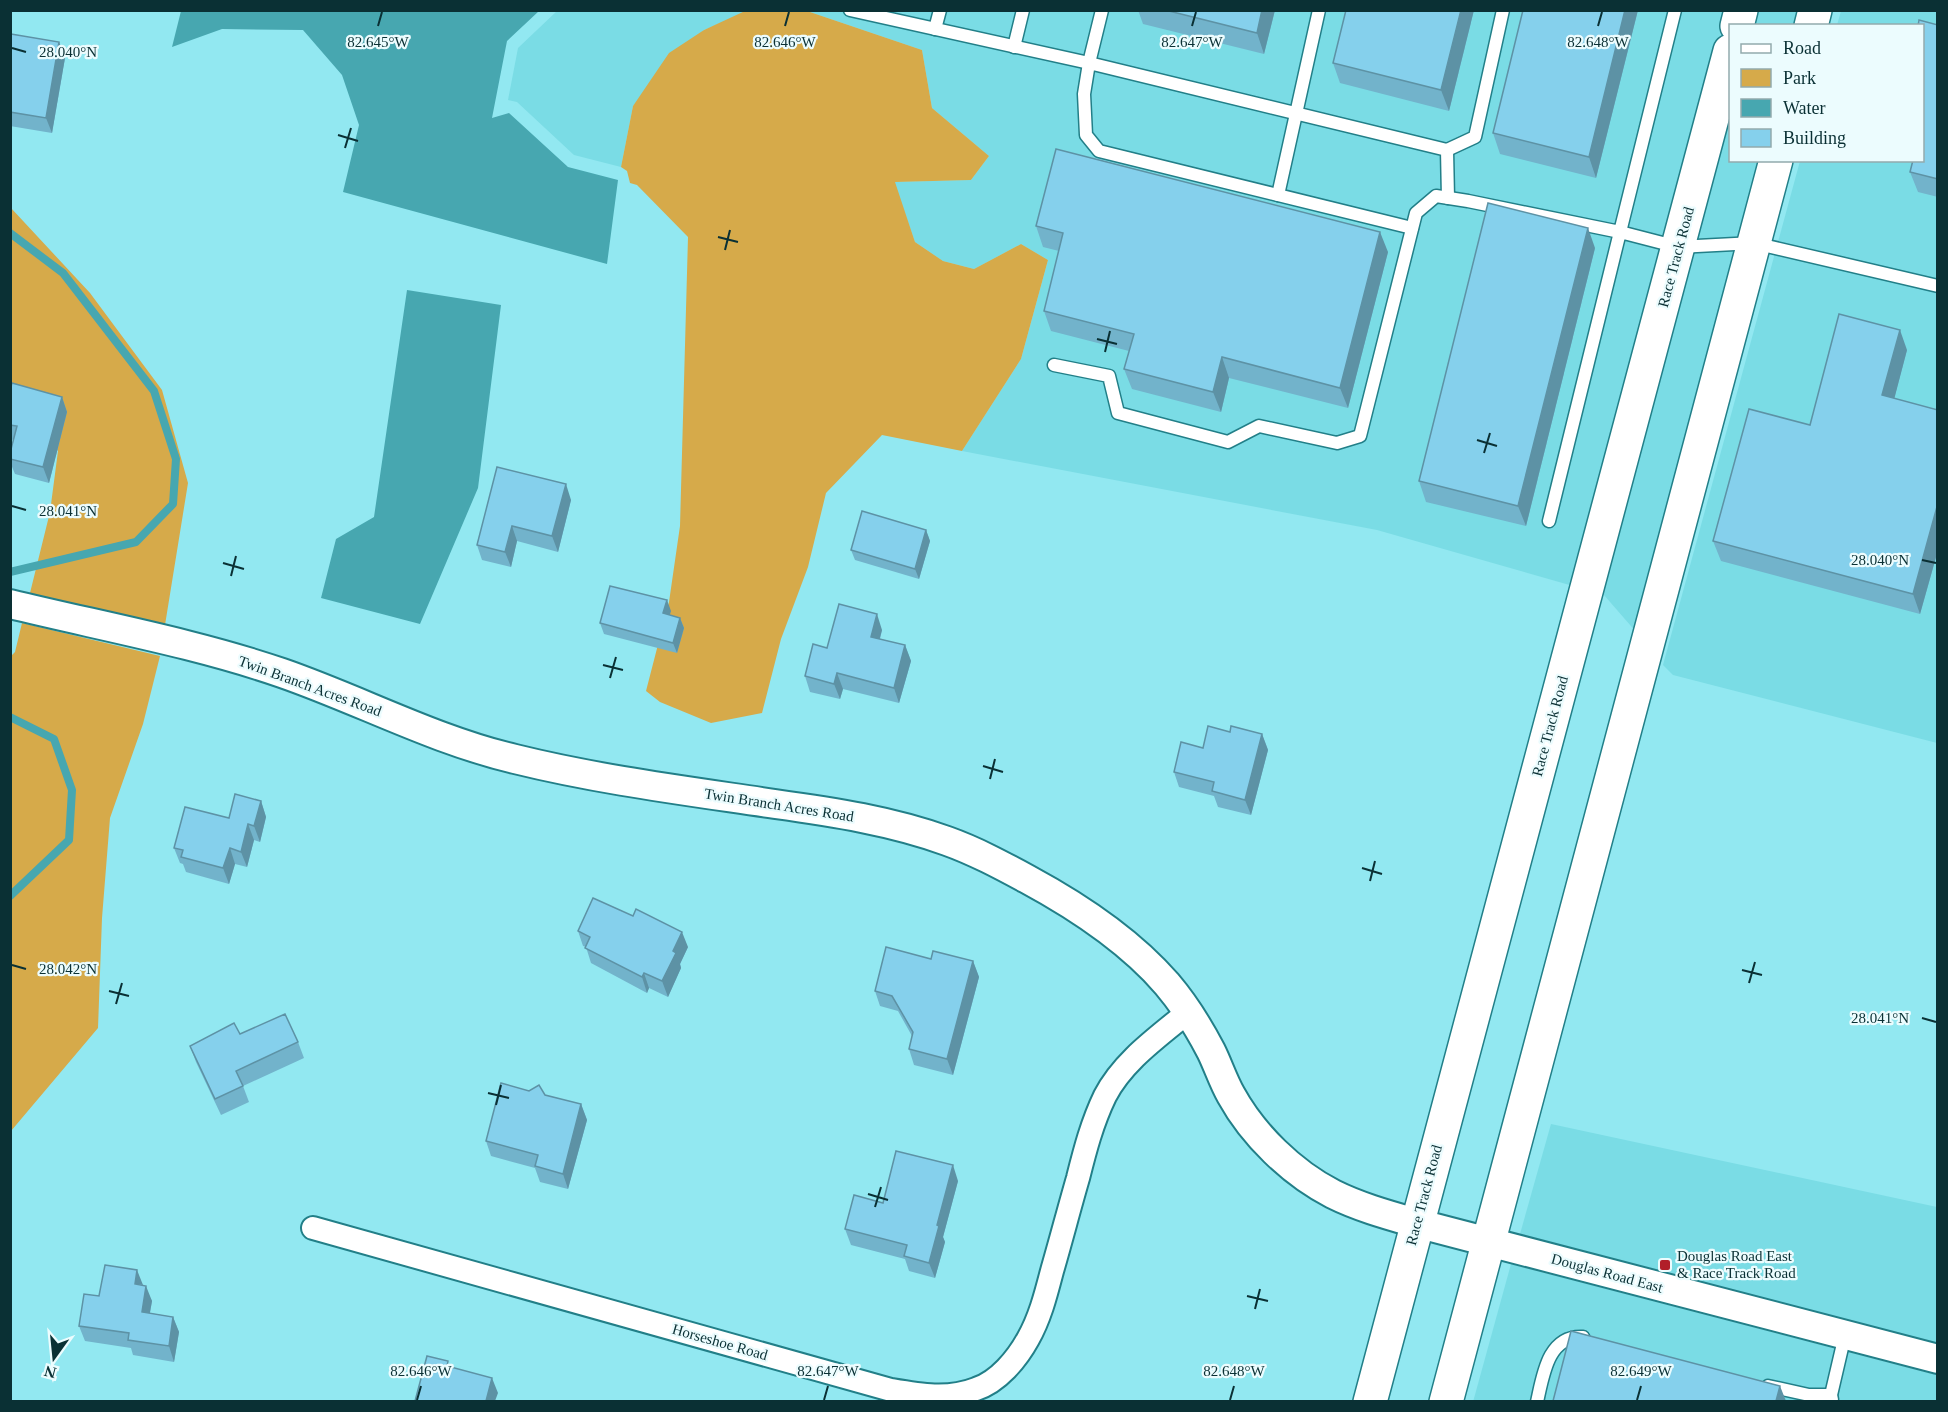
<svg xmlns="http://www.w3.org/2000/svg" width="1948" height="1412" viewBox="0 0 1948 1412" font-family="Georgia,serif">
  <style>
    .built { fill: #7adce5 }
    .green { fill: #d6aa4a }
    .water { fill: #47a7b0 }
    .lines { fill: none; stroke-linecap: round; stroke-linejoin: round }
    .stream { stroke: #47a7b0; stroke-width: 8 }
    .service-casing { stroke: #227f88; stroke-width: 15 }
    .minor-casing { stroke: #227f88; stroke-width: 26 }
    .tertiary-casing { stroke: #227f88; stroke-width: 32 }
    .secondary-casing { stroke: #227f88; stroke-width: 36 }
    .service { stroke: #fff; stroke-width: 12 }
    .minor { stroke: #fff; stroke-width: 22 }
    .tertiary { stroke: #fff; stroke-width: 28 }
    .secondary { stroke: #fff; stroke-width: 33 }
    .wall { fill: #72b3cb }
    .shaded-wall { fill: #5d92a5 }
    .building { fill: #85d0ec; stroke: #5d92a5; stroke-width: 1.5 }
    .ticks { fill: none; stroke: #0a3034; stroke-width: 2 }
    .poi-dot { fill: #b11f29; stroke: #ecfcfe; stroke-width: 2 }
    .labels { text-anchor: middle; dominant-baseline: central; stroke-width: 4.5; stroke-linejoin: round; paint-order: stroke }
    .street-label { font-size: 15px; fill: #0a3034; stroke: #ecfcfe }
    .poi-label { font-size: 15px; fill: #0a3034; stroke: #ecfcfe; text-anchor: start }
    .ticks-label { font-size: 15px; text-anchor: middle; fill: #0a3034; stroke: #ecfcfe; stroke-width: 4.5; stroke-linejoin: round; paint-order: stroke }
  </style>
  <rect width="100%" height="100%" fill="#92e8f1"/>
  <!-- built -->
  <g class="built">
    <polygon points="557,11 749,11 704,30 633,106 621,167 574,155 517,102 508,100 518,48"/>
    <polygon points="807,11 1727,11 1573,586 1377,530 962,451 1021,359 1048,260 1021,244 974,269 943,261 915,242 894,182 971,180 989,156 932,108 922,50"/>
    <polygon points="1755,11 1800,11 1796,25 1751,26"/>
    <polygon points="1841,11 1937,11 1937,743 1673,675 1663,665 1800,161 1922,160 1922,26 1837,25"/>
    <polygon points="1730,104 1730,160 1761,161 1637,633 1604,595 1600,593"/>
    <polygon points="1551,1124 1937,1207 1937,1343 1520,1234"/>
    <polygon points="1511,1264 1937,1375 1937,1401 1473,1402"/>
  </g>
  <!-- green -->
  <g class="green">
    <polygon points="745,11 807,11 922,50 932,108 989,156 971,180 895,182 915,242 943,261 974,269 1021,244 1048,260 1021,359 962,451 882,435 826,493 808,567 781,639 762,713 711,723 660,702 646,691 669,602 680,526 688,237 637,185 630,183 627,171 621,167 633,106 669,53 704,30"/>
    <polygon points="11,208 90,293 162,390 188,483 165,625 30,593 50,512 58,451 11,388"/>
    <polygon points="22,623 160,656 143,724 110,818 102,918 98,1028 11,1131 10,657 15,652"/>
  </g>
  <!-- water -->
  <g class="water">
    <polygon points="181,11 539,11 507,41 492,118 509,113 568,167 618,180 607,264 343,192 359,125 342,75 303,30 222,29 172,47"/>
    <polygon points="407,290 501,305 478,488 420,624 321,598 336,539 374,517"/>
  </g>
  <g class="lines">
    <!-- stream -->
    <g class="stream">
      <polyline points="10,233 63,273 154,391 176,459 173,504 136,542 10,572"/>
      <polyline points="10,717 54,739 72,790 69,840 10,896"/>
    </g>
    <!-- service casing -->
    <g class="service-casing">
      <g id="service">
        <polyline points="850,10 1089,63 1102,10"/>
        <polyline points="935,29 940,10"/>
        <polyline points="1014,47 1023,10"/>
        <polyline points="1447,150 1475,137 1503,10"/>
        <polyline points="1278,195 1319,10"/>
        <polyline points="1412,228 1099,151 1086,135 1084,94 1089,63 1447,150 1448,198"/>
        <polyline points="1054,365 1109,376 1118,413 1228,442 1259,426 1337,443 1360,436 1416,213 1436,196 1468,201 1620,232 1675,10"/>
        <polyline points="1549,521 1620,232 1678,247 1754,243 1938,286"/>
        <polyline points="1768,1386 1809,1395 1831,1395 1830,1402"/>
        <polyline points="1832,1400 1831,1395 1845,1335"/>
        <path d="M 1537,1402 C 1543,1375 1548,1335 1583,1337"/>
      </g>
    </g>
    <!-- minor casing -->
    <g class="minor-casing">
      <path id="minor" d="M 313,1228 L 891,1390 C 920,1395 948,1400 976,1389 C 998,1382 1017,1359 1028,1339 C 1040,1318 1046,1294 1052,1271 C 1061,1240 1069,1209 1078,1178 C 1085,1150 1092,1123 1105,1096 C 1123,1061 1158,1037 1188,1012"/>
    </g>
    <!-- tertiary casing -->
    <g class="tertiary-casing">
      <path id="tertiary" d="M 10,604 C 100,626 195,643 282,673 C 360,700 434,740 515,759 C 600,780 688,791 775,804 C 833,812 892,821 947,841 C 975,851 1001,865 1027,879 C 1077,906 1129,940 1167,984 C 1184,1004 1199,1028 1211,1051 C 1218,1065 1223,1081 1231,1095 C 1253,1135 1292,1173 1333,1194 C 1359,1207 1388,1215 1416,1223 L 1938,1359"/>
    </g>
    <!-- secondary casing -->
    <g class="secondary-casing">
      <g id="secondary">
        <polyline points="1737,26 1741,10"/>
        <polyline points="1811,26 1815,10"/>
        <polyline points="1370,1402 1730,51"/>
        <polyline points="1446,1402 1776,160"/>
      </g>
    </g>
    <!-- service -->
    <use href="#service" class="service"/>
    <!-- minor -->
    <use href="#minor" class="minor"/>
    <!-- tertiary -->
    <use href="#tertiary" class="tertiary"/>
    <!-- secondary -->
    <use href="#secondary" class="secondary"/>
  </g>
  <!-- wall -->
  <g class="wall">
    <polygon points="1138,10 1275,10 1264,54 1143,24"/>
    <polygon points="1474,10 1449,111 1340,83 1333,63"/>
    <polygon points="1523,10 1638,10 1596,178 1500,154 1493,133"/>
    <polygon points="1938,25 1938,197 1918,192 1910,172 1913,161 1910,160 1923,160"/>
    <polygon points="10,37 59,42 65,58 52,133 10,126"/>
    <polygon points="1036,226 1388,252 1348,408 1229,378 1221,412 1132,389 1124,369 1129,351 1051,331 1044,311 1059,251 1043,247"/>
    <polygon points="1595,248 1526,526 1426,502 1419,481"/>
    <polygon points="1907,350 1894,399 1938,410 1938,550 1920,614 1721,561 1713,541 1810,425"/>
    <polygon points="10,390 62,397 67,412 49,483 15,474 10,462 10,453 14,440 10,439"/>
    <polygon points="497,467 571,500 558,552 517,541 511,567 482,560 477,545"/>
    <polygon points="926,530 930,541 919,579 855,560 851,550"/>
    <polygon points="671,611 669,615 680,618 684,628 677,653 604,634 600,623"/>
    <polygon points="882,630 880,639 905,645 911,661 899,703 843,689 840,699 810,692 805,676 827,648"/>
    <polygon points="1262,734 1268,750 1251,815 1218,807 1214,796 1179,787 1174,772 1203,748"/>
    <polygon points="261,801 266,817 260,842 254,840 247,867 235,864 229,884 186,872 183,864 180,863 174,848"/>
    <polygon points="578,931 688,947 680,964 681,968 668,997 649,988 647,993 591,963 586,947 583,946"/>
    <polygon points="931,959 973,961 979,977 953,1075 914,1065 909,1049 912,1036 898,1011 880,1006 875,991"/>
    <polygon points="240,1034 298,1042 304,1058 243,1086 249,1102 221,1115 196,1062 190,1046"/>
    <polygon points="545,1095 581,1104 587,1120 568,1189 540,1182 535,1168 491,1156 486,1141"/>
    <polygon points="958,1181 943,1237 945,1242 935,1278 909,1271 905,1259 851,1245 845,1229 883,1203"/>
    <polygon points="143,1285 152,1301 150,1313 173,1317 179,1332 174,1362 133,1355 131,1348 85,1341 79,1326 99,1296"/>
  </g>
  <!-- shaded-wall -->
  <g class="shaded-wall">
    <polygon points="1262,10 1275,10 1264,54 1257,33"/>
    <polygon points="1461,10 1474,10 1449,111 1441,90"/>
    <polygon points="1625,10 1638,10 1596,178 1589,157"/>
    <polygon points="59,42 65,58 52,133 46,118"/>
    <polygon points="1588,228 1595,248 1526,526 1518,506"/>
    <polygon points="1380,232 1388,252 1348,408 1340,388"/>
    <polygon points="1900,330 1907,350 1890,415 1882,395"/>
    <polygon points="1222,357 1229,378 1221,412 1213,392"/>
    <polygon points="62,397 67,412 49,483 43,467"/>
    <polygon points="566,484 571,500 558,552 552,536"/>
    <polygon points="1938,503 1938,550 1920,614 1913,594"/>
    <polygon points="512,526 517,541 511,567 505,552"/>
    <polygon points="926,530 930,541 919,579 915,569"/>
    <polygon points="667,600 671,611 667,624 663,613"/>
    <polygon points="877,614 882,630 876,652 871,637"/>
    <polygon points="680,618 684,628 677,653 673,643"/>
    <polygon points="905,645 911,661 899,703 894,688"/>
    <polygon points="837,673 843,689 840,699 834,684"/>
    <polygon points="1262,734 1268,750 1251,815 1245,800"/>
    <polygon points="261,801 266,817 260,842 254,826"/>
    <polygon points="248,824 254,840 247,867 241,852"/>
    <polygon points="230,848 235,864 229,884 223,868"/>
    <polygon points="682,932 688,947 680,964 681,968 668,997 662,981 673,951"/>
    <polygon points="973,961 979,977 953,1075 947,1059"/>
    <polygon points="644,973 649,988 647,993 642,977"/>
    <polygon points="581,1104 587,1120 568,1189 563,1174"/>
    <polygon points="953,1165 958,1181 943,1237 945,1242 935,1278 929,1263 937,1225"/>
    <polygon points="137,1270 143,1285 135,1284"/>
    <polygon points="146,1286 152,1301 147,1328 142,1312"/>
    <polygon points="173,1317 179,1332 174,1362 169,1346"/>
    <polygon points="492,1378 498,1393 495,1401 486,1401"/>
    <polygon points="1780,1386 1786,1401 1776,1401"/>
  </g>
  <!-- building -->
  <g class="building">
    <polygon points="1165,10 1262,10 1257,33"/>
    <polygon points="1346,10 1461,10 1441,90 1333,63"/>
    <polygon points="1523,10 1625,10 1589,157 1493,133"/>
    <polygon points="1919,20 1938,25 1938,179 1910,172 1913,160 1923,160 1923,26 1918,26"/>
    <polygon points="11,34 59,42 46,118 10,112"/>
    <polygon points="1056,149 1380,232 1340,388 1222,357 1213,392 1124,369 1134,334 1044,311 1063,233 1036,226"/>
    <polygon points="1488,203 1588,228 1518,506 1419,481"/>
    <polygon points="1839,314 1900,330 1882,395 1938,410 1938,503 1913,594 1713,541 1749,409 1810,425"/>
    <polygon points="12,383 62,397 43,467 10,459 10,453 17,426 10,425 10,390"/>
    <polygon points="497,467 566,484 552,536 512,526 505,552 477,545"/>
    <polygon points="862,511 926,530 915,569 851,550"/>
    <polygon points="610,586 667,600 663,613 680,618 673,643 600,623"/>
    <polygon points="839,604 877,614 871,637 905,645 894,688 837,673 834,684 805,676 813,644 827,648"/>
    <polygon points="1208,726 1230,732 1231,726 1262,734 1245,800 1212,791 1214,782 1174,772 1181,742 1203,748"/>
    <polygon points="235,794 261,801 254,826 248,824 241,852 230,848 223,868 181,857 183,850 174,848 185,807 229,818"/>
    <polygon points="593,898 633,916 636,909 682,932 673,951 676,953 662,981 644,973 642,977 585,948 590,937 578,931"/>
    <polygon points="886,947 931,959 933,951 973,961 947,1059 909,1049 913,1032 892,996 875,991"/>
    <polygon points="285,1014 298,1042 236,1071 243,1086 215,1099 190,1046 234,1023 240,1034"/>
    <polygon points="501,1083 529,1091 539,1085 545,1095 581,1104 563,1174 535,1166 538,1155 486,1141"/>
    <polygon points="896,1151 953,1165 937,1225 939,1226 929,1263 904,1256 907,1245 845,1229 854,1195 883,1203"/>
    <polygon points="105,1265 137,1270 135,1284 146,1286 142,1312 173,1317 169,1346 128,1340 129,1333 79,1326 84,1294 99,1296"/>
    <polygon points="1571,1331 1780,1386 1776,1401 1553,1401"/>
    <polygon points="427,1356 448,1361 447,1366 492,1378 486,1401 415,1401"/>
  </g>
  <!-- ticks -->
  <path class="ticks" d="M 378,26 L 382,12M 785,26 L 789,12M 1192,26 L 1196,12M 1598,26 L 1602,12M 12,48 L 26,52M 338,135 L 358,141M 345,148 L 351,128M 718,237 L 738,242M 725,250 L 730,230M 1097,339 L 1117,344M 1105,352 L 1110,331M 1477,440 L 1497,446M 1484,453 L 1490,433M 12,506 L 26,510M 1922,560 L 1936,563M 223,563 L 244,569M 231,576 L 236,556M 603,665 L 623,670M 610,678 L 616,657M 983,766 L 1003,772M 990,779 L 995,759M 1362,868 L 1382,874M 1370,881 L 1375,861M 12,965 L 26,969M 1742,970 L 1762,975M 1749,983 L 1755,962M 109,991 L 129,996M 116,1004 L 122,983M 1922,1018 L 1936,1022M 488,1093 L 509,1098M 496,1105 L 501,1085M 868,1194 L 888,1200M 875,1207 L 881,1187M 1247,1296 L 1268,1301M 1255,1309 L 1260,1289M 417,1400 L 421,1386M 824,1400 L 828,1386M 1230,1400 L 1234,1386M 1637,1400 L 1641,1386"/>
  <!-- markers -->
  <rect class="poi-dot" x="1659" y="1259" width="12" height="12" rx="3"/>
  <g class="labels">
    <!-- street labels -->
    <g class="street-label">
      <text transform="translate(1676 257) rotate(-75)">Race Track Road</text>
      <text transform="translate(310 686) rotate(20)">Twin Branch Acres Road</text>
      <text transform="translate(1550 726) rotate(-75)">Race Track Road</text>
      <text transform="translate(779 805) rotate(9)">Twin Branch Acres Road</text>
      <text transform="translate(1424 1195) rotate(-75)">Race Track Road</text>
      <text transform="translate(1607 1273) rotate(15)">Douglas Road East</text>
      <text transform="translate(720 1342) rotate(16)">Horseshoe Road</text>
    </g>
    <!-- poi labels -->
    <g class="poi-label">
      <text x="1677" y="1256">Douglas Road East<tspan x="1677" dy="17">&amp; Race Track Road</tspan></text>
    </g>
  </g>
  <g class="ticks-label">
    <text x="378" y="47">82.645°W</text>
    <text x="785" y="47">82.646°W</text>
    <text x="1192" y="47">82.647°W</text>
    <text x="1598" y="47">82.648°W</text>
    <text x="68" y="57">28.040°N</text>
    <text x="68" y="516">28.041°N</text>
    <text x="1880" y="565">28.040°N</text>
    <text x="68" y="974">28.042°N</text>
    <text x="1880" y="1023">28.041°N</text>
    <text x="421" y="1376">82.646°W</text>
    <text x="828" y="1376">82.647°W</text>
    <text x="1234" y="1376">82.648°W</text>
    <text x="1641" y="1376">82.649°W</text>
  </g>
  <!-- border -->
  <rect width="1948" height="1412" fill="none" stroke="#0a3034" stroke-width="24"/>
  <!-- legend -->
  <rect x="1729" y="24" width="195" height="138" fill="#ecfcfe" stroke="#92aaad" stroke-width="1.5"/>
  <rect x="1741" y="44" width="30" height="9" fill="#ffffff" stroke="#92aaad" stroke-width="1.5"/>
  <text x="1783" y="54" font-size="18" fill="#0a3034">Road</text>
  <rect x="1741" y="69" width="30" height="18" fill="#d6aa4a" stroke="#92aaad" stroke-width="1.5"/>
  <text x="1783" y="84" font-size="18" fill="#0a3034">Park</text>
  <rect x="1741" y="99" width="30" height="18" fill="#47a7b0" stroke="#92aaad" stroke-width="1.5"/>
  <text x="1783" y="114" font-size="18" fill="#0a3034">Water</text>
  <rect x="1741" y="129" width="30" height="18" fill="#85d0ec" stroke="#92aaad" stroke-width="1.5"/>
  <text x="1783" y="144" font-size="18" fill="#0a3034">Building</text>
  <!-- north arrow -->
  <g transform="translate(54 1358) rotate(195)" stroke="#ecfcfe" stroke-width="4.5" paint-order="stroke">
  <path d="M0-4.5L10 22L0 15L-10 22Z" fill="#0a3034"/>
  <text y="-9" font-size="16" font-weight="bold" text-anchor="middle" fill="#0a3034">N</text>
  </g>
</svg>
